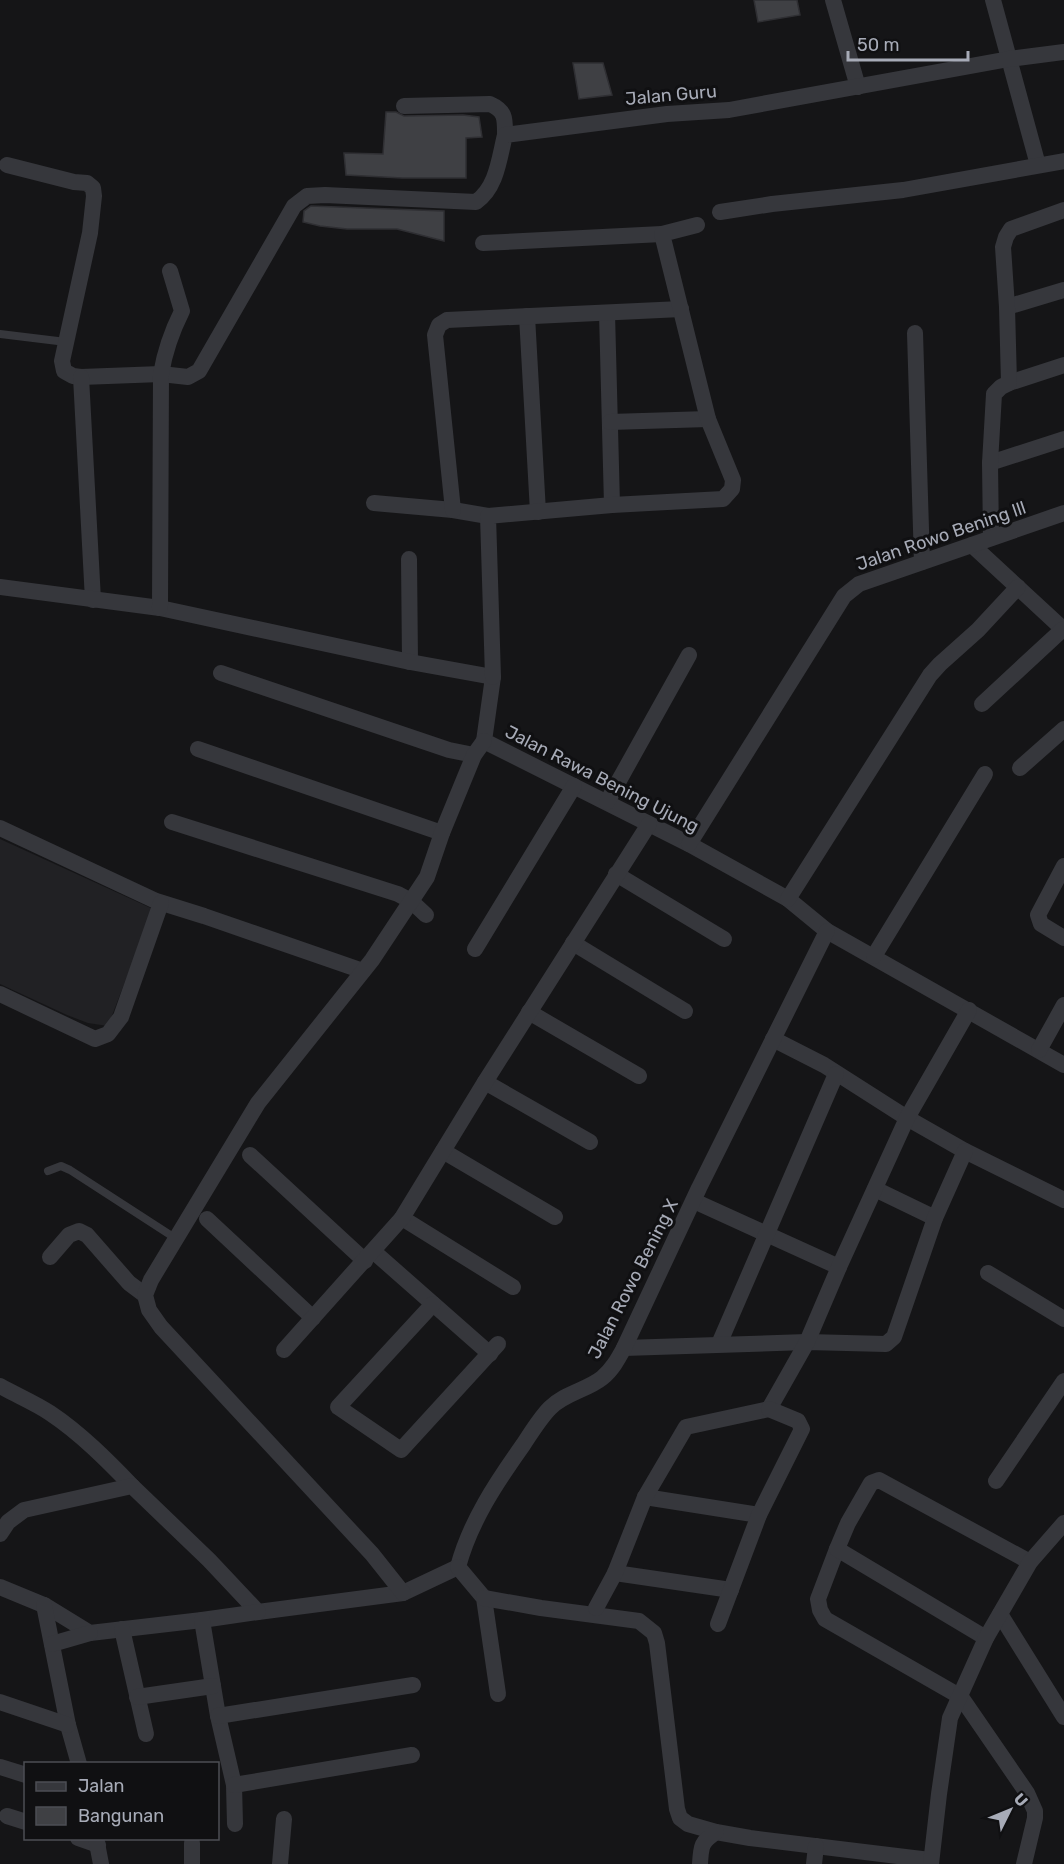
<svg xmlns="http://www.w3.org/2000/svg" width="1064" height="1864" viewBox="0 0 1064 1864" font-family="Rubik,sans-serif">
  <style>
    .built { fill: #212124 }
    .building { fill: #3f4044; stroke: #2f2f33; stroke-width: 1.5 }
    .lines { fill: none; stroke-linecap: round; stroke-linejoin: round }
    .service { stroke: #36373c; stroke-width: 8 }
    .minor { stroke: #36373c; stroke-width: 16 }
    .labels { text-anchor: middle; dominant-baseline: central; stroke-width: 6; stroke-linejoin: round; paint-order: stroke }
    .street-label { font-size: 18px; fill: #a7abb7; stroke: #101012 }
  </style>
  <rect width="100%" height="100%" fill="#151517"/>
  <!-- built -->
  <polygon class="built" points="0,839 153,909 108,1026 88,1023 67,1015 0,984"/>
  <!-- building -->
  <g class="building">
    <polygon points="754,0 797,0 800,15 758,22"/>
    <polygon points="573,63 603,63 612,95 579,99"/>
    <polygon points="386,112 396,112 404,116 463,115 479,117 482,137 466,138 466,178 402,178 346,175 344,153 383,154"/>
    <polygon points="311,206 444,211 444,241 397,229 347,229 320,226 303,222 304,211"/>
  </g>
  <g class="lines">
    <!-- service -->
    <g class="service">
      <polyline points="0,334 66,342"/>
      <polyline points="48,1171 61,1166 70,1170 175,1238"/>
    </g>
    <!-- minor -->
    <g class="minor">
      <polyline points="833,0 858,87"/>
      <polyline points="993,0 1038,165"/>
      <path d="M 404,106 L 490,104 C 506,111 505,119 505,135"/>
      <path d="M 7,165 L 74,182 L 87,183 L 93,188 L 94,196 L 90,233 L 62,361 L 64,371 L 73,376 L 81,377 L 161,374 L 188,377 L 199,371 L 294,206 L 307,196 L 325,195 L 476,202 C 497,187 499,159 505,135 L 667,114 L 729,110 L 1009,59 L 1064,52"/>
      <polyline points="720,212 772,204 903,190 1064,161"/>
      <polyline points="483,243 662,234"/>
      <polyline points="1007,307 1064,290"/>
      <polyline points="607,313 612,505"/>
      <polyline points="527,316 538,512"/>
      <polyline points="915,333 922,562"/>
      <polyline points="81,377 93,600"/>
      <polyline points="1009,383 1064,365"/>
      <polyline points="610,422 708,419"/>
      <polyline points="990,463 1064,439"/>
      <polyline points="374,503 453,510 488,516"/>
      <polyline points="453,510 435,335 439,325 447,320 681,309"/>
      <polyline points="991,538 990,463 994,394 1001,387 1009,383 1007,307 1003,247 1006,237 1011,229 1064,210"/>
      <polyline points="972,545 1064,630"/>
      <polyline points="409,559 410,662"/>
      <polyline points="0,587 160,608 410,662 493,677 484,741 689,844 788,899 827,931 1064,1065"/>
      <path d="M 160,608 L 161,374 C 165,350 171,333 182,311 L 170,271"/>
      <polyline points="221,673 449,750 474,755"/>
      <polyline points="493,677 488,516 612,505 723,499 732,489 733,480 708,419 662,234 697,225"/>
      <polyline points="982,704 1063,629"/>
      <polyline points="198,749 442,833"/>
      <polyline points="1020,768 1064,729"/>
      <polyline points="607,802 689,655"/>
      <polyline points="172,822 398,894 411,901 426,915"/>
      <polyline points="0,828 156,901 204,916 363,971"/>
      <polyline points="689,844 844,596 859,584 1064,513"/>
      <polyline points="1064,866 1038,915 1041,924 1064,938"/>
      <polyline points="616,874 724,939"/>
      <polyline points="788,899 930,675 940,664 978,630 1018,587"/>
      <polyline points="573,943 685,1011"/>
      <polyline points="475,949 574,786"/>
      <polyline points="874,956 985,774"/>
      <polyline points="0,994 95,1039 108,1034 121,1017 161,903"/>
      <polyline points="529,1012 639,1076"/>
      <polyline points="773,1039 824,1065 907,1118 965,1151 1064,1200"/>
      <polyline points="1039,1050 1064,1005"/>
      <polyline points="485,1082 590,1142"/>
      <polyline points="443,1151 555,1217"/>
      <polyline points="250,1155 365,1261"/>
      <polyline points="875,1189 935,1218"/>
      <polyline points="694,1201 839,1267"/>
      <polyline points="402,1218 513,1287"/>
      <polyline points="207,1219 313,1318"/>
      <polyline points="373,1251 490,1354"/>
      <polyline points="50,1257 69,1235 79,1231 87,1235 129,1283 145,1295"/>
      <polyline points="988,1273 1064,1319"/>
      <polyline points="433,1304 338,1407 401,1450 498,1344"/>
      <polyline points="719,1344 836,1074"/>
      <polyline points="624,1348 807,1342 886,1344 894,1337 935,1218 965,1151"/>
      <polyline points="284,1350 402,1218 485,1082 649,824"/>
      <path d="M 0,1386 C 16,1395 35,1403 50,1413 C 80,1433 107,1460 132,1486"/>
      <polyline points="996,1481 1064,1381"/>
      <polyline points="645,1497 759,1515"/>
      <polyline points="0,1534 8,1522 24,1510 132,1486 209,1560 258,1612 403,1593 458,1567"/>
      <polyline points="837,1549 818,1599 820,1610 825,1619 961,1697 1027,1793 1035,1811 1035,1818 1024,1864"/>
      <path d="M 458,1567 C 470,1522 496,1483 523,1445 C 531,1433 540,1418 550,1408 C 565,1393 587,1390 602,1378 C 612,1370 618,1359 624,1348 L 699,1188 L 827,931"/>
      <polyline points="458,1567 484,1598 498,1694"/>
      <polyline points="615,1573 731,1590"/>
      <polyline points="0,1587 46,1606 90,1633 202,1620 258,1612"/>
      <polyline points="403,1593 372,1554 161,1327 149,1310 145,1295 151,1280 258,1103 372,960 427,877 442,833 474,755 484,741"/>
      <polyline points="484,1598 541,1608 639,1621 654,1633 657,1643 677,1809 680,1818 688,1824 716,1832 750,1838 930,1860"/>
      <polyline points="44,1605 68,1725 79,1764"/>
      <polyline points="596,1608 615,1573 645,1497 686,1427 769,1409 807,1342 839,1267 907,1118 969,1010"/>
      <polyline points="1000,1614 1064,1717"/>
      <polyline points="202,1620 218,1716 234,1785 235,1824"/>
      <polyline points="718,1624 759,1515 802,1429 798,1421 769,1409"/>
      <polyline points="122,1629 146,1734"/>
      <polyline points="986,1638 837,1549 848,1523 871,1483 879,1480 1030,1562"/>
      <polyline points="52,1644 90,1633"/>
      <polyline points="137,1697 213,1686"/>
      <polyline points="0,1702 68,1725"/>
      <polyline points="218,1716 413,1685"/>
      <polyline points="0,1767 26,1775"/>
      <polyline points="234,1785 412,1755"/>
      <polyline points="7,1816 26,1822"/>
      <polyline points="78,1838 98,1845"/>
      <polyline points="96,1838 101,1864"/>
      <polyline points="192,1864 192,1843"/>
      <polyline points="280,1864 284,1819"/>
      <path d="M 700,1864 C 701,1846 701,1842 716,1832"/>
      <polyline points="814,1864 816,1846"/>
      <polyline points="931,1864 939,1794 950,1718 986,1638 1030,1562 1064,1523"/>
    </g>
  </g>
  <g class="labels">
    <!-- street labels -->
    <g class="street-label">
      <text transform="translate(671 95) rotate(-5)">Jalan Guru</text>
      <text transform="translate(941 536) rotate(-19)">Jalan Rowo Bening lll</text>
      <text transform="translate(602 779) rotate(27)">Jalan Rawa Bening Ujung</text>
      <text transform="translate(633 1279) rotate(-63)">Jalan Rowo Bening X</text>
    </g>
  </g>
  <!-- legend -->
  <rect x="24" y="1762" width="195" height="78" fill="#101012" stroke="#4c4e54" stroke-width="1.5"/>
  <rect x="36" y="1782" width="30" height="9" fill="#36373c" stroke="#4c4e54" stroke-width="1.5"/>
  <text x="78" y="1792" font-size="18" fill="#a7abb7">Jalan</text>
  <rect x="36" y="1807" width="30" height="18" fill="#3f4044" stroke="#4c4e54" stroke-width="1.5"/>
  <text x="78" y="1822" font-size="18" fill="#a7abb7">Bangunan</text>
  <!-- north arrow -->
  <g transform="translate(1010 1810) rotate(47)" stroke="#101012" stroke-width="4.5" paint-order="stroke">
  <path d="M0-4.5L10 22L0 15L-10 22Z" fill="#a7abb7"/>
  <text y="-9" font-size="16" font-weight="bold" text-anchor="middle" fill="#a7abb7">U</text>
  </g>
  <!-- scale -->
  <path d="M848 51v9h120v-9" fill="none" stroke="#a7abb7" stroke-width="3"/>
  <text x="857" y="51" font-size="18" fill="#a7abb7" stroke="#101012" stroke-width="4.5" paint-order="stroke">50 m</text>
</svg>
